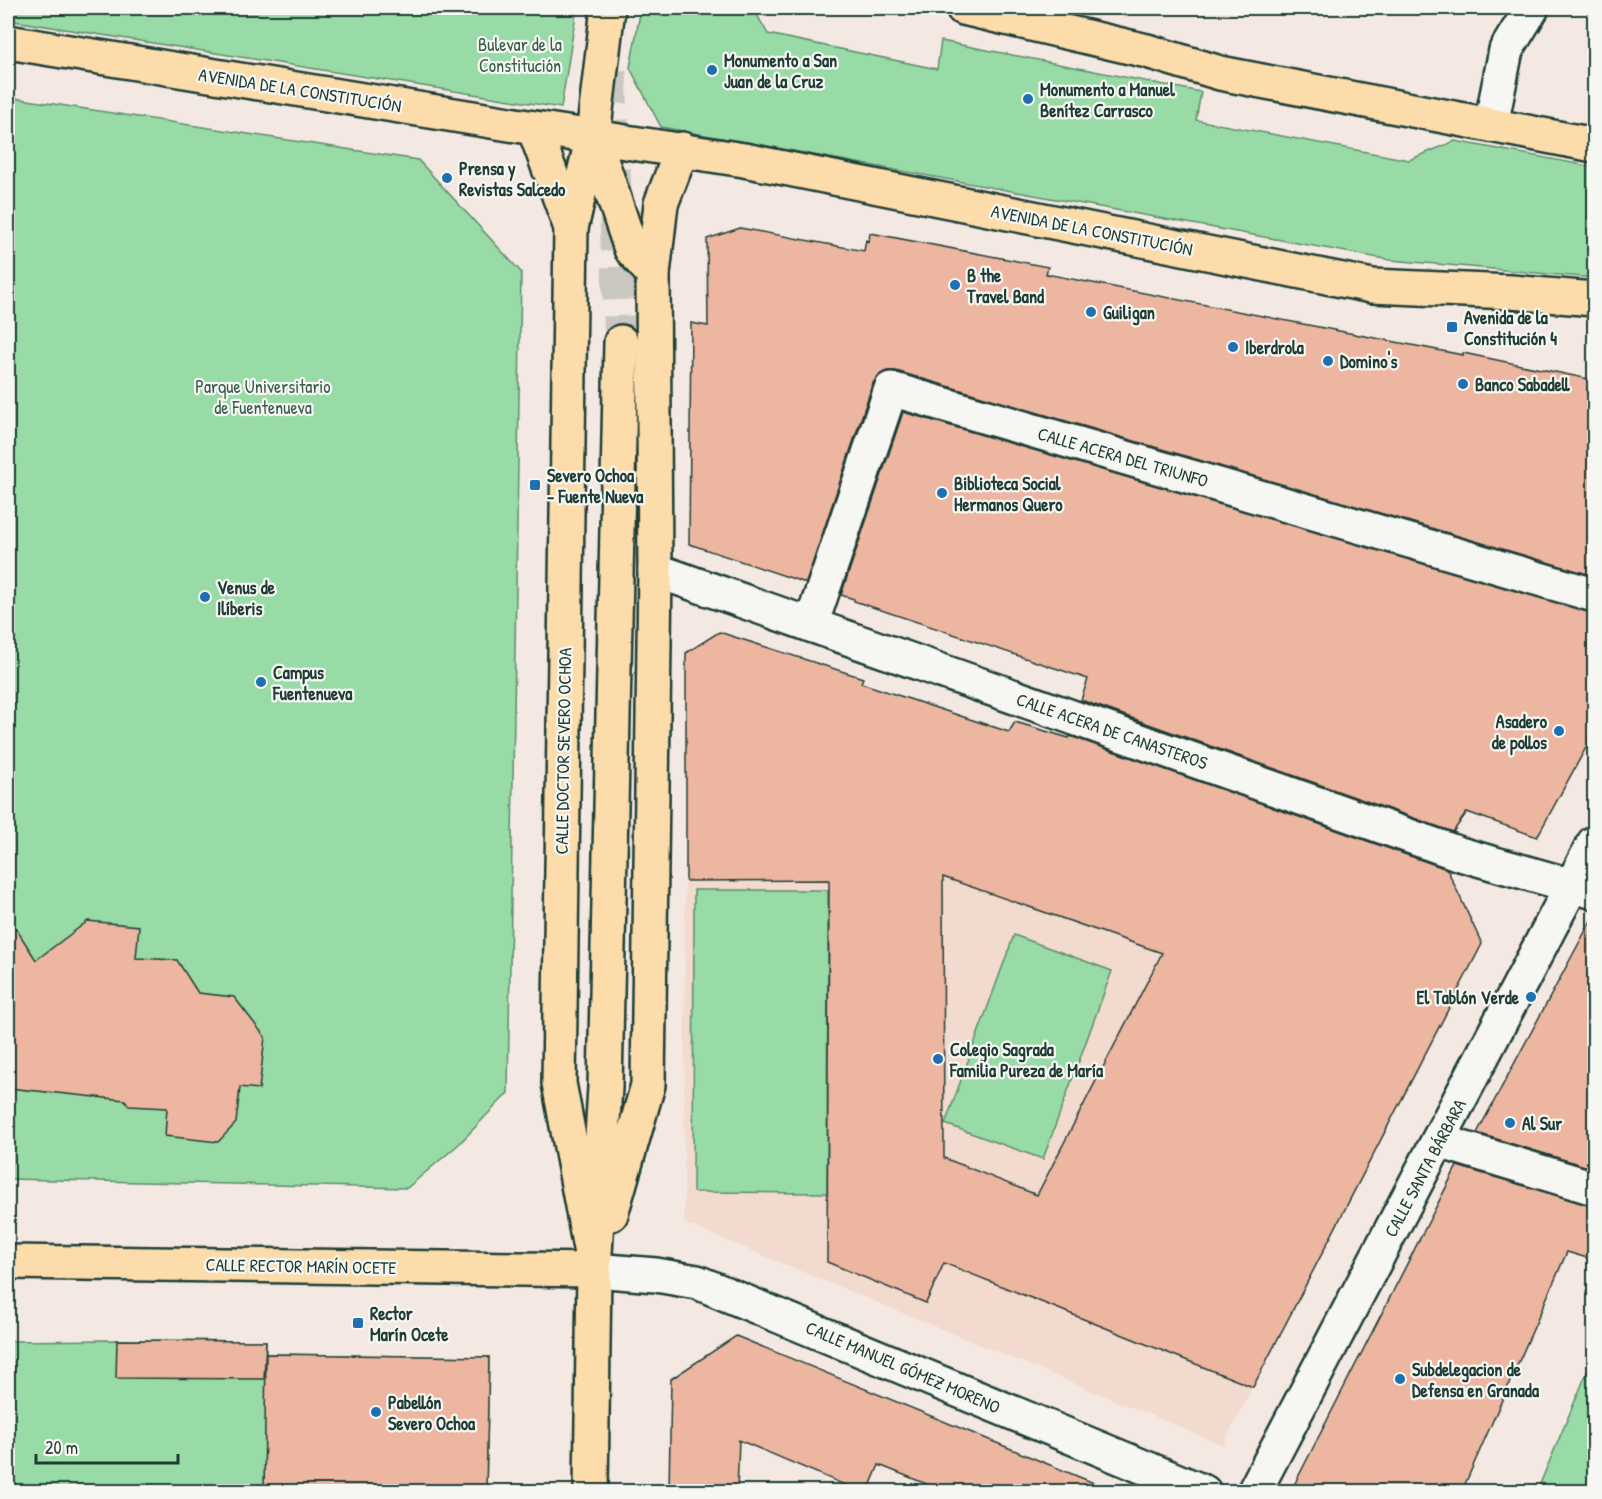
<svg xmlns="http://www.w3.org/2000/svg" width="1602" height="1499" viewBox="0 0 1602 1499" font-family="'Patrick Hand',sans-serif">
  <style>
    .built { fill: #f2dace }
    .green { fill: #98dba6; stroke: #5c8c6d; stroke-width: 1.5 }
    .building { fill: #edb6a1; stroke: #1f3d34; stroke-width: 1.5; fill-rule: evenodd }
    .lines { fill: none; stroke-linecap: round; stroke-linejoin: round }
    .major-tunnel { stroke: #c9c7bf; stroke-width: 33; stroke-dasharray: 33 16; stroke-linecap: butt }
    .minor-casing { stroke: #1f3d34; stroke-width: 38 }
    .major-casing { stroke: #1f3d34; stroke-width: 38 }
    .minor { stroke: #f6f6f2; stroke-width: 33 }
    .major { stroke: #fddcac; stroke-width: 33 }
    .poi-dot { fill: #1f6fb2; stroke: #f6f6f2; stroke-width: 2 }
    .labels { text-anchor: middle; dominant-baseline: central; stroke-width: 4.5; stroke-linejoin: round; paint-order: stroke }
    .park-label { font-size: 18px; fill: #375d4b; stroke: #f6f6f2 }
    .poi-label { font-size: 18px; font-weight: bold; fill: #1f3d34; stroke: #f6f6f2; text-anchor: start }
    .street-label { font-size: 18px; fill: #1f3d34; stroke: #f6f6f2 }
  </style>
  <rect width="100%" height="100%" fill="#f4e9e2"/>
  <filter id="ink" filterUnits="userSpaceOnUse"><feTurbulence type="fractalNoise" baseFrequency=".0167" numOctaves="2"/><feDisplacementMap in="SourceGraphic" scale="12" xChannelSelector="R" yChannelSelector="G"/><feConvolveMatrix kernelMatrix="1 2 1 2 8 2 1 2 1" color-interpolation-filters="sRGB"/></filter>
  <g filter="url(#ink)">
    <!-- built -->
    <polygon class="built" points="778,825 1167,878 1288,1318 1223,1445 684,1223 685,828"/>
    <!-- green -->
    <g class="green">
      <polygon points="8,8 577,8 561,108 8,20"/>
      <polygon points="641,8 753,8 768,34 937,69 941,41 1201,92 1196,120 1409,160 1455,141 1594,167 1594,278 1390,260 661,127 630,68"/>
      <polygon points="8,97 418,160 521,272 508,1093 459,1144 407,1188 8,1179"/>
      <polygon points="694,890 828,890 827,1193 693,1192"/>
      <polygon points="1014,935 1112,971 1043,1159 945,1124"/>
      <polygon points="117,1340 266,1341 266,1354 489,1357 486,1491 8,1491 8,1341"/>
      <polygon points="1593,1358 1594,1358 1594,1491 1537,1491"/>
    </g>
    <!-- building -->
    <g class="building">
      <polygon points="740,228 864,251 866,240 869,241 870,233 1048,267 1046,274 1463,355 1463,353 1594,380 1594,576 896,371 887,371 879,375 873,383 806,583 689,544 691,323 708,326 707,239"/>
      <polygon points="903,412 1594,613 1594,733 1537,837 1467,812 1453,832 1081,700 1088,679 854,601 854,599 841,595"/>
      <path d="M 719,632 L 863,678 L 861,683 L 1009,732 L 1015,722 L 1069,738 L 1070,736 L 1447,869 L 1482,944 L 1253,1387 L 944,1263 L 926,1303 L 827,1262 L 829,880 L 686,881 L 686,653 ZM 943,877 L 1162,953 L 1037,1195 L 944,1158 Z"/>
      <polygon points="1594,915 1594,1169 1477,1133"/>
      <polygon points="8,916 36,960 88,921 139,926 136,958 177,960 198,993 234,997 265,1037 259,1089 240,1087 236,1123 218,1142 165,1136 167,1108 129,1106 125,1100 8,1088"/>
      <polygon points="1457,1166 1594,1206 1594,1260 1567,1252 1462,1491 1291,1491"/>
      <polygon points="736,1336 1111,1490 1111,1491 944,1491 879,1465 868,1491 859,1491 739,1440 737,1491 669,1491 671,1379"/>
      <polygon points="117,1340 266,1341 264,1379 116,1378"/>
      <polygon points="266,1354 489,1357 486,1491 264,1491"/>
    </g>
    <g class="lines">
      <!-- major-tunnel -->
      <polyline class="major-tunnel" points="610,71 621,342"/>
      <!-- minor casing -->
      <g class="minor-casing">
        <g id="minor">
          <polyline points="1491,125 1506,50 1532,8"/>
          <polyline points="655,570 1460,854 1594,892"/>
          <polyline points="811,625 891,389 1594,595"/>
          <polyline points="1439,1141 1594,1188"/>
          <polyline points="594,1270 656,1275 697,1282 1204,1492"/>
          <polyline points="1254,1492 1594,843"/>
        </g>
      </g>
      <!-- major casing -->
      <g class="major-casing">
        <g id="major">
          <polyline points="963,8 1147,51 1220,73 1594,145"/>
          <polyline points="8,42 534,128 744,160 1372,286 1511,292 1594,299"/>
          <polyline points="534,128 571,228"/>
          <polyline points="593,136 631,249 653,274"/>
          <polyline points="611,1214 648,1085 655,570 653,274 661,204 682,149"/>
          <polyline points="8,1262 594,1270"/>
          <polyline points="594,1270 559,1083 571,228 593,136 608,8"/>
          <polyline points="591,1492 594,1270 605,1087 621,342"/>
        </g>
      </g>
      <!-- minor -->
      <use href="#minor" class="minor"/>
      <!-- major -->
      <use href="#major" class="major"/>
    </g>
  </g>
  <!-- markers -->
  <g class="poi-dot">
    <circle cx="712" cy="70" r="6"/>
    <circle cx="1028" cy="99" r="6"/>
    <circle cx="447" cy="178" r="6"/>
    <circle cx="955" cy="285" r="6"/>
    <circle cx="1091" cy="312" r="6"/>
    <rect x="1446" y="321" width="12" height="12" rx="3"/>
    <circle cx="1233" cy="347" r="6"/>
    <circle cx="1328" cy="361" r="6"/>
    <circle cx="1463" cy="384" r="6"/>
    <rect x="529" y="479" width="12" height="12" rx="3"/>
    <circle cx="942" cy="493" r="6"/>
    <circle cx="205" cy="597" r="6"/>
    <circle cx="261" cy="682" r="6"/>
    <circle cx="1559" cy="731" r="6"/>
    <circle cx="1531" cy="997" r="6"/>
    <circle cx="938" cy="1059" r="6"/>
    <circle cx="1510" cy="1123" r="6"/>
    <rect x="352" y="1317" width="12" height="12" rx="3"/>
    <circle cx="1400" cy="1379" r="6"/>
    <circle cx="376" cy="1412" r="6"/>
  </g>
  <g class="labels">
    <!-- park labels -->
    <g class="park-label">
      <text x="520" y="44">Bulevar de la<tspan x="520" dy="21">Constitución</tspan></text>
      <text x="263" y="386">Parque Universitario<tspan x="263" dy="21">de Fuentenueva</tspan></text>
    </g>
    <!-- poi labels -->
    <g class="poi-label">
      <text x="724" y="60">Monumento a San<tspan x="724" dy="21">Juan de la Cruz</tspan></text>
      <text x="1040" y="89">Monumento a Manuel<tspan x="1040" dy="21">Benítez Carrasco</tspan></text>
      <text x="459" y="168">Prensa y<tspan x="459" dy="21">Revistas Salcedo</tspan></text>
      <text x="967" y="275">B the<tspan x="967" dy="21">Travel Band</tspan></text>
      <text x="1103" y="312">Guiligan</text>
      <text x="1464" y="317">Avenida de la<tspan x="1464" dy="21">Constitución 4</tspan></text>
      <text x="1245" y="347">Iberdrola</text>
      <text x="1340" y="361">Domino's</text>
      <text x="1475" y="384">Banco Sabadell</text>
      <text x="547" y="475">Severo Ochoa<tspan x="547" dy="21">- Fuente Nueva</tspan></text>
      <text x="954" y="483">Biblioteca Social<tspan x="954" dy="21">Hermanos Quero</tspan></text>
      <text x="217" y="587">Venus de<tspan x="217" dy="21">Ilíberis</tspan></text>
      <text x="273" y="672">Campus<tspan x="273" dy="21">Fuentenueva</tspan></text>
      <text x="1547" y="721" text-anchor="end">Asadero<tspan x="1547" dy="21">de pollos</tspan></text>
      <text x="1519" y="997" text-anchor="end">El Tablón Verde</text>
      <text x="950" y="1049">Colegio Sagrada<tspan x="950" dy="21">Familia Pureza de María</tspan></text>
      <text x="1522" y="1123">Al Sur</text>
      <text x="370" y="1313">Rector<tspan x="370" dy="21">Marín Ocete</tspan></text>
      <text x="1412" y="1369">Subdelegacion de<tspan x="1412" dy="21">Defensa en Granada</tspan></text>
      <text x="388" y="1402">Pabellón<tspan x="388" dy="21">Severo Ochoa</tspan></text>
    </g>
    <!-- street labels -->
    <g class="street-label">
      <text transform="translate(300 90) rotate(9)">AVENIDA DE LA CONSTITUCIÓN</text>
      <text transform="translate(1092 230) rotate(11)">AVENIDA DE LA CONSTITUCIÓN</text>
      <text transform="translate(1123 457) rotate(16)">CALLE ACERA DEL TRIUNFO</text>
      <text transform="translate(1112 731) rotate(19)">CALLE ACERA DE CANASTEROS</text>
      <text transform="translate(563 751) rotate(-89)">CALLE DOCTOR SEVERO OCHOA</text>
      <text transform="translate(1425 1168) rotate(-62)">CALLE SANTA BÁRBARA</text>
      <text transform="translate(301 1266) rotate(1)">CALLE RECTOR MARÍN OCETE</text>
      <text transform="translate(903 1367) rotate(23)">CALLE MANUEL GÓMEZ MORENO</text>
    </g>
  </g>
  <!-- margin -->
  <rect width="1602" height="1499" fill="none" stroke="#f6f6f2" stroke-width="30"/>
  <rect x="15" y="15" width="1572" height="1469" fill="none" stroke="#1f3d34" stroke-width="2" filter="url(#ink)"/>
  <!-- scale -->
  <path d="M36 1454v9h142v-9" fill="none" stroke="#1f3d34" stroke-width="3"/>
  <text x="45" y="1454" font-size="18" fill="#1f3d34" stroke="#f6f6f2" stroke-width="4.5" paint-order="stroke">20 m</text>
</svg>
